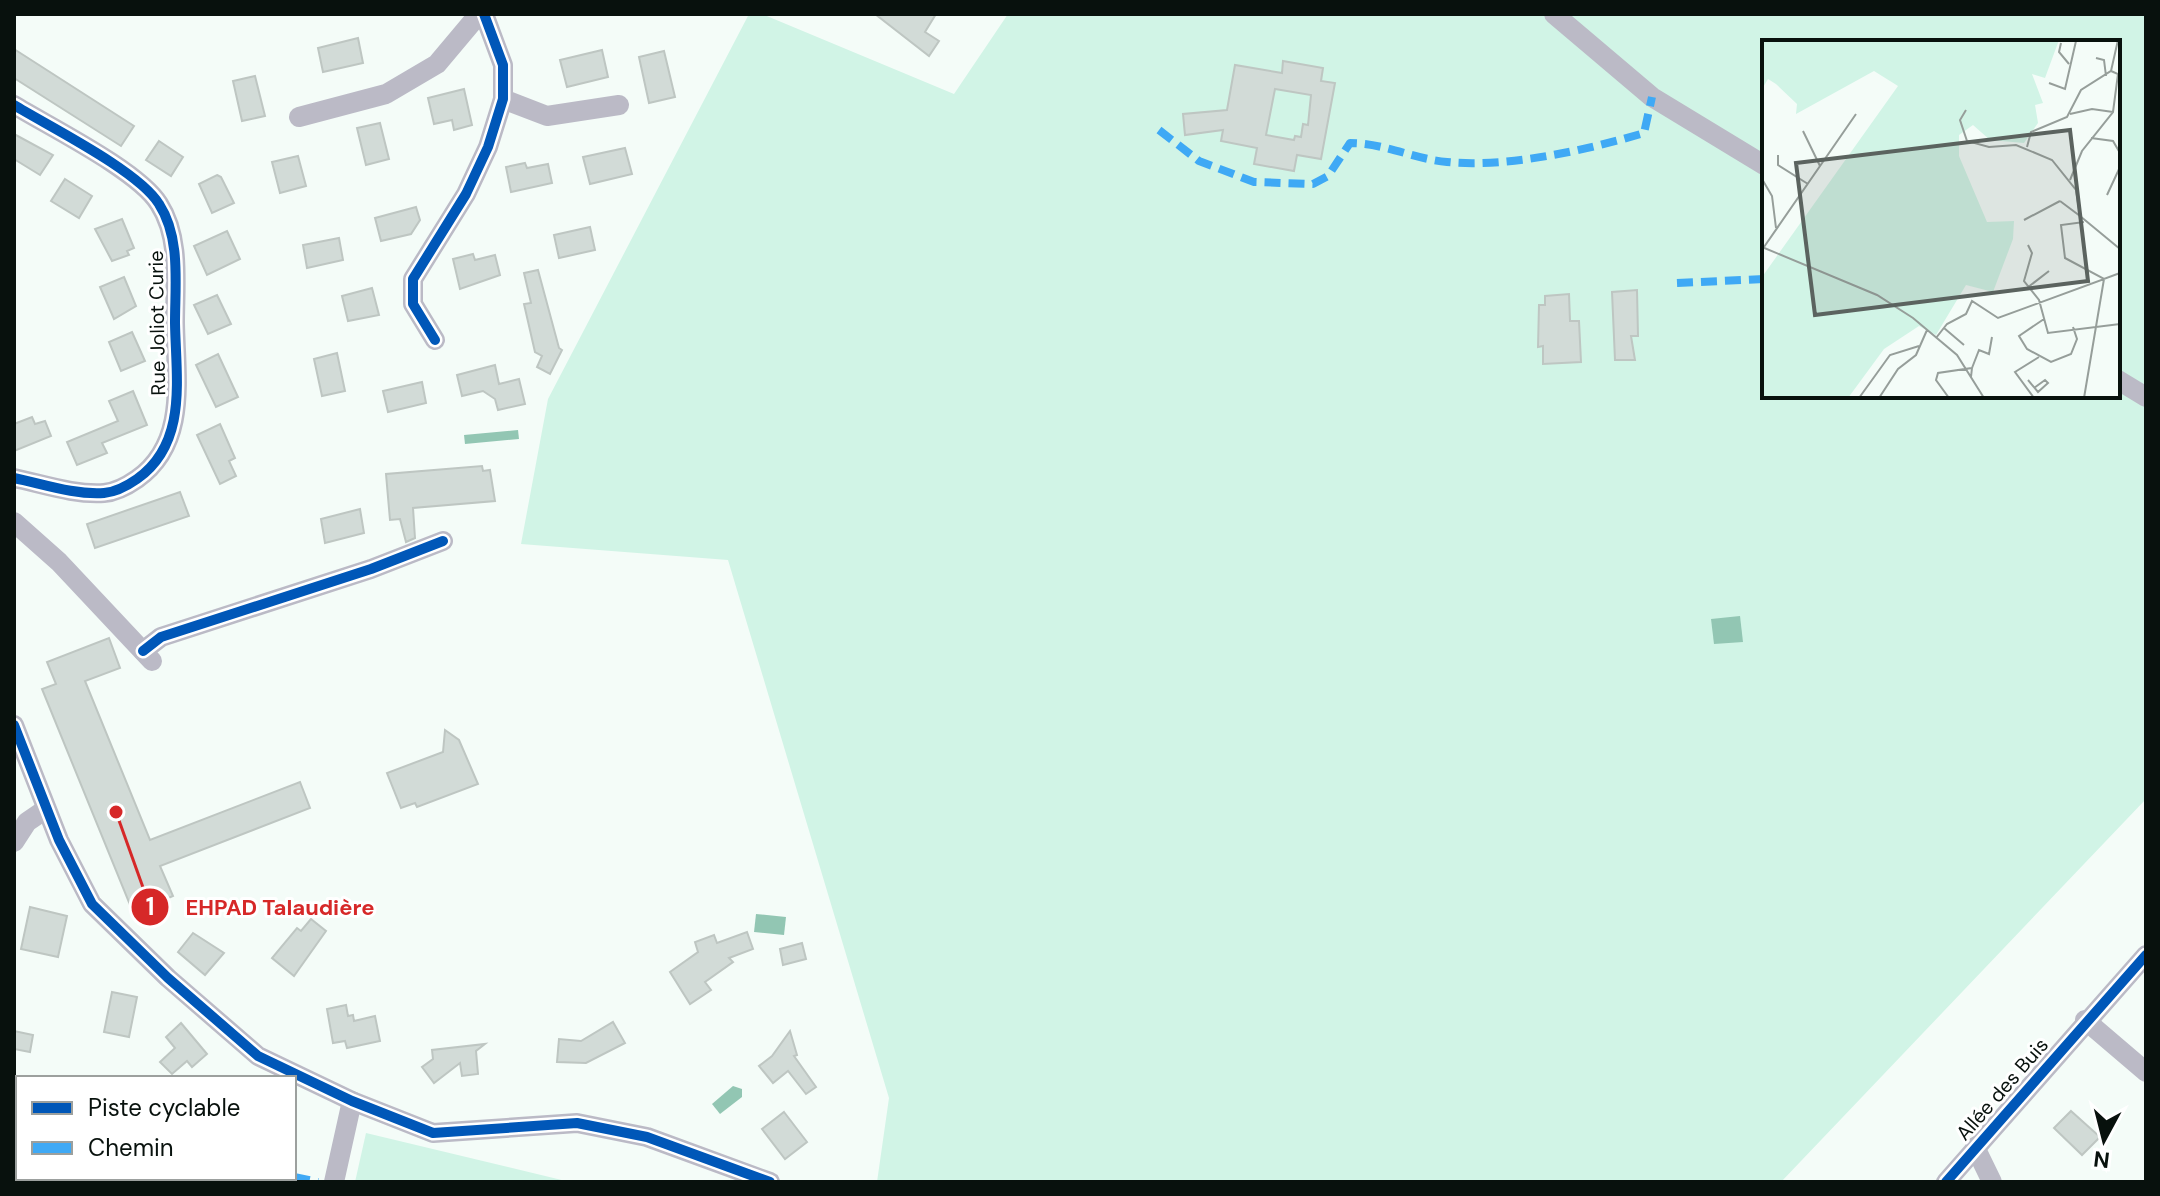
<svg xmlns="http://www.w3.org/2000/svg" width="2160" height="1196" viewBox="0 0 2160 1196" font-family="'DM Sans',sans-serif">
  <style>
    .green { fill: #d1f4e6; fill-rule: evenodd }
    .water { fill: #92c6b3 }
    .building { fill: #d2dbd7; stroke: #bec6c2; stroke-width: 2; fill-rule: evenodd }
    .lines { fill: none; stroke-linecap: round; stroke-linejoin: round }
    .minor { stroke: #bbbac6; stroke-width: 20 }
    .quiet { stroke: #3fa9f5; stroke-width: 8; stroke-dasharray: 16 8; stroke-linecap: butt }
    .cycleway-casing { stroke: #fff; stroke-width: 15 }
    .cycleway { stroke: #0057b8; stroke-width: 10 }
    .labels { text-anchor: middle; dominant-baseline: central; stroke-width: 6; stroke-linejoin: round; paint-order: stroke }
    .street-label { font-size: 20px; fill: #08110d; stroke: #fff }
    .inset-road { fill: none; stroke: #969e9a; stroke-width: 2 }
    .view { fill: #5b635f; fill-opacity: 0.15; stroke: #5b635f; stroke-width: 4 }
    .inset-edge { fill: none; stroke: #08110d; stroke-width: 4 }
    .leader { fill: none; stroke: #d62828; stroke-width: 3 }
    .callout-dot { fill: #d62828; stroke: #fff; stroke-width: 3 }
    .mark-label { font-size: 24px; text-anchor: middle; font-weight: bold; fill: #fff }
    .callout-label { font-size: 22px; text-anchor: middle; font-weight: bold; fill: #d62828; stroke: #fff; stroke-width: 6; stroke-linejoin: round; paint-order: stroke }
  </style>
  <rect width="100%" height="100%" fill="#f4fcf8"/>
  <!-- green -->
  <g class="green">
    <path d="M 749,14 L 762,14 L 954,94 L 1008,14 L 2146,14 L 2146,799 L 1781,1182 L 877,1182 L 889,1098 L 728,560 L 521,544 L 548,399 ZM 1764,42 L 2118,42 L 2118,396 L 1764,396 Z"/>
    <polygon points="366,1133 570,1182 355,1182"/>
  </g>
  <!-- water -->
  <g class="water">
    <polygon points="518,430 519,439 465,444 464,435"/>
    <polygon points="1740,616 1743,642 1714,644 1711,619"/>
    <polygon points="756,914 786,917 784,935 754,932"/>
    <polygon points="733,1086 742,1089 742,1097 720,1114 712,1104"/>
  </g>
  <!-- building -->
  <g class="building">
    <polygon points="875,14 936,14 925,32 939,41 929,56"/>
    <polygon points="358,38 363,63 323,72 318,48"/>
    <polygon points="14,49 134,126 121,146 14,78"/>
    <polygon points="602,50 608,77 567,87 560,60"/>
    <polygon points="664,51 675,97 649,103 639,57"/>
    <path d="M 1283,61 L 1323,68 L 1321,81 L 1335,83 L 1321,159 L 1297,155 L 1294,171 L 1254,164 L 1257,148 L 1221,141 L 1223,130 L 1185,135 L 1183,114 L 1227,110 L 1235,65 L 1282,73 ZM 1275,89 L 1311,95 L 1308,125 L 1303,124 L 1301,137 L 1295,136 L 1294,140 L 1266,135 Z"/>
    <polygon points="255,76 265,116 242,121 233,81"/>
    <polygon points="464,89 472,125 454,130 452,120 434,124 428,98"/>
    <polygon points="380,123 389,159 366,165 357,128"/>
    <polygon points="14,134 53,155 40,175 14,159"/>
    <polygon points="159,141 183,157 171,176 146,160"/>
    <polygon points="625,148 632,174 590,184 583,157"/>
    <polygon points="298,156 306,186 280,193 272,162"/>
    <polygon points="525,163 527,168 548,164 552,183 511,192 506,167"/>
    <polygon points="217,175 221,177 234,203 212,213 199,184"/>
    <polygon points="65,179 92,196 79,218 51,201"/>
    <polygon points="416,207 420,220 411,234 381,241 375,218"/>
    <polygon points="122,219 134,248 127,251 129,255 112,261 95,229"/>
    <polygon points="590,227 595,250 559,258 554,235"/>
    <polygon points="227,231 240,259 207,275 194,246"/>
    <polygon points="339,238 343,260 307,268 303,245"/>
    <polygon points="473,254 475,260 495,255 500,275 460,289 453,259"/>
    <polygon points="538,270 559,348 562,350 550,374 537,367 542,356 535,352 524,304 531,303 524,273"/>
    <polygon points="124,277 136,306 114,319 100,287"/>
    <polygon points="372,288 379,315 348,321 342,296"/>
    <polygon points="1637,290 1638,336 1631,336 1635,360 1615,360 1612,292"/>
    <polygon points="1569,294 1570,321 1579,321 1581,362 1543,364 1543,346 1538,347 1539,305 1545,305 1545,296"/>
    <polygon points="217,295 231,324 208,334 194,305"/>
    <polygon points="132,332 145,361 121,371 109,342"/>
    <polygon points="337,353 345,391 322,396 314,359"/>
    <polygon points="218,354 238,397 216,407 196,365"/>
    <polygon points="495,365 499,384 519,379 525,404 498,410 495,399 483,391 462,396 457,375"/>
    <polygon points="422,382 426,403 388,412 383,391"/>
    <polygon points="133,391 147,425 102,443 107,453 77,465 67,442 118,421 109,401"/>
    <polygon points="32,417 35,424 45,421 51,436 14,451 14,424"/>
    <polygon points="220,424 235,458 229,461 236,476 220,484 197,435"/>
    <polygon points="482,466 483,471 490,470 495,501 413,508 415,538 406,542 400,519 390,520 386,474"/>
    <polygon points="180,492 189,516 95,548 87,524"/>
    <polygon points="360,509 364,533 325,543 321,519"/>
    <polygon points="109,638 120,668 85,681 150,840 300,782 310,808 160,866 173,896 157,903 161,913 137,922 42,689 56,684 47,662"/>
    <polygon points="445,730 459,740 478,784 417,807 415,803 401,808 387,773 443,752"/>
    <polygon points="30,907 67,916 58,957 21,949"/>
    <polygon points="311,919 326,931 294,976 272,958 297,928 301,931"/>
    <polygon points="747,932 753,949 729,958 733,962 705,982 711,990 690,1004 670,972 698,952 695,942 714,935 717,943"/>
    <polygon points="193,933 224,953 205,975 178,952"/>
    <polygon points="802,943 806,959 783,965 780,949"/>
    <polygon points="112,992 137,997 129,1037 104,1032"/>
    <polygon points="346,1005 348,1016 353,1015 354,1021 375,1016 380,1041 347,1048 345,1041 333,1043 327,1009"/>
    <polygon points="613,1022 625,1043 586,1063 557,1062 559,1039 581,1041"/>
    <polygon points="181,1023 207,1054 192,1067 187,1061 172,1074 160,1062 175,1048 166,1037"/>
    <polygon points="14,1031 33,1035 30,1052 14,1049"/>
    <polygon points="790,1031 797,1055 794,1056 816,1087 806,1094 788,1071 773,1083 759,1066 772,1056"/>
    <polygon points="485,1044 476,1051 478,1074 462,1076 460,1063 434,1083 422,1067 433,1059 432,1050"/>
    <polygon points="2071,1111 2100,1137 2082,1155 2054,1128"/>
    <polygon points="784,1112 807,1142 785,1159 762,1129"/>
  </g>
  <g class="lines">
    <!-- minor -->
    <g class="minor">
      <polyline points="1554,14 1652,97 1764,165"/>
      <polyline points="503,99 547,116 619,105"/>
      <path d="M 14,105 C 50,127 139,171 159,204 C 181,238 175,284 175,323 C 176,379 188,443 137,479 C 127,486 116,492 104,493 C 74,495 43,484 14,478"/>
      <polyline points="299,117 386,94 437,64 479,14"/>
      <polyline points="435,340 413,304 413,279 466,194 488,147 503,99 503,65 484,14"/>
      <polyline points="2118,380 2146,397"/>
      <polyline points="14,522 59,562 152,661"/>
      <polyline points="143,651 161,637 371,569 443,541"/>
      <polyline points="14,725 59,840 92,904 168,978 258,1056 352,1101 433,1133 577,1123 647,1137 770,1182"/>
      <polyline points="14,842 27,822 46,809"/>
      <polyline points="2085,1020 2146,1072"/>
      <polyline points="1975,1147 1992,1182"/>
      <polyline points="334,1182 352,1101"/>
      <polyline points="1946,1182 2146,955"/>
    </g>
    <!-- quiet -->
    <g class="quiet">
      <path d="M 1159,130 L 1199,161 L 1254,182 L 1313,184 L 1328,176 L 1350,143 C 1384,143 1414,159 1447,162 C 1507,168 1587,150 1644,133 L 1652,97"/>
      <polyline points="1677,283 1764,279"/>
      <polyline points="14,1104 18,1106"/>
      <polyline points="294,1177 318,1182"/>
    </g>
    <!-- cycleway casing -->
    <g class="cycleway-casing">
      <g id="cycleway">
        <path d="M 14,105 C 50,127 139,171 159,204 C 181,238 175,284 175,323 C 176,379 188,443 137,479 C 127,486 116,492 104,493 C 74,495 43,484 14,478"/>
        <polyline points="435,340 413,304 413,279 466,194 488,147 503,99 503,65 484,14"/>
        <polyline points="143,651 161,637 371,569 443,541"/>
        <polyline points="14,725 59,840 92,904 168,978 258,1056 352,1101 433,1133 577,1123 647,1137 770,1182"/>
        <polyline points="1946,1182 2146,955"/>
      </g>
    </g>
    <!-- cycleway -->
    <use href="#cycleway" class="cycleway"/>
  </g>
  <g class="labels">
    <!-- street labels -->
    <g class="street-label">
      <text transform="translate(157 323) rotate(-91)">Rue Joliot Curie</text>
      <text transform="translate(2002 1089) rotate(-49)">Allée des Buis</text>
    </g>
  </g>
  <!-- overview -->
  <g transform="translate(1762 40)">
    <rect width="358" height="358" fill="#f4fcf8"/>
    <path d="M 0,0 L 297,0 L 283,38 L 270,34 L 281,63 L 273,65 L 276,83 L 262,103 L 228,100 L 211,85 L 197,95 L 197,116 L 225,182 L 252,181 L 251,199 L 231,252 L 204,245 L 174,295 L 157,286 L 122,309 L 86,358 L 0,358 L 0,237 L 136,46 L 112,31 L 34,74 L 35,64 L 14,44 L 6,39 L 0,49 Z" fill="#d1f4e6"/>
    <path class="inset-road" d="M 299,3 L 297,12 L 307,24M 334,18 L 342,20 L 344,36M 349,31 L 356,0M 287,43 L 303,49 L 314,1M 204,70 L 198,80 L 205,101 L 227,107 L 254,105 L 290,120 L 314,150 L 318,176 L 358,209M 308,74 L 330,69 L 351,72M 41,91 L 58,126M 329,98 L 351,101 L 358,113M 265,107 L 269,92 L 305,77 L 319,50 L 349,31 L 356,34 L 351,72 L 320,111 L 308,140M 16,115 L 16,125 L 46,144M 0,139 L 10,156 L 14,188M 345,155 L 358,127M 298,161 L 318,176M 262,180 L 298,161M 322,182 L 299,185 L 303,218 L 342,239 L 358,233M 266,205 L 270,213 L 262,241 L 277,260 L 286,293 L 358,284M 0,207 L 115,255 L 151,278 L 195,315 L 222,358M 2,207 L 94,74M 265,248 L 287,231M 282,279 L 257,296 L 265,309 L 289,322 L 309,314 L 315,299 L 311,287M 182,288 L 202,305M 174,298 L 185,284 L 204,274 L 210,261 L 236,278 L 342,239 L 322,358M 210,328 L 217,310 L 227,314 L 230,297M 266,340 L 276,352 L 286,343 L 283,340 L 272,348M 97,358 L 128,315 L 157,306M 117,358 L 136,329 L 154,315 L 165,290M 187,358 L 174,340 L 176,333 L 210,328 L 209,337M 272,358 L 253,332 L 277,317"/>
    <path class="view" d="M 308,90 L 326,241 L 53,275 L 34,123 Z"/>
    <rect width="358" height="358" class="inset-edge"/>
  </g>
  <!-- callouts -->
  <path class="leader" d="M116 812L150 907"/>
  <g class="callout-dot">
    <circle cx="116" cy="812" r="8"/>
    <circle cx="150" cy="907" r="20"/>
  </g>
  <g class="mark-label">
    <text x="150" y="915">1</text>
  </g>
  <g class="callout-label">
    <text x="280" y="915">EHPAD Talaudière</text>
  </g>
  <!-- border -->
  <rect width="2160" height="1196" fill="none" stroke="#08110d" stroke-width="32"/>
  <!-- legend -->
  <rect x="16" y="1076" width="280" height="104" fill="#ffffff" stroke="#9ca09e" stroke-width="2"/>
  <rect x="32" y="1102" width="40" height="12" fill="#0057b8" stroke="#9ca09e" stroke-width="2"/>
  <text x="88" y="1116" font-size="24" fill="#08110d">Piste cyclable</text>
  <rect x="32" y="1142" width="40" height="12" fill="#3fa9f5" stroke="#9ca09e" stroke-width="2"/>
  <text x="88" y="1156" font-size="24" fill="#08110d">Chemin</text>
  <!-- north arrow -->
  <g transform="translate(2104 1140) rotate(187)" stroke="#ffffff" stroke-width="6" paint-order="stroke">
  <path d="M0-6L14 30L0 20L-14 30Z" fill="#08110d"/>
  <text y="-12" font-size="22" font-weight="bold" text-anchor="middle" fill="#08110d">N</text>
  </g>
</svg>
